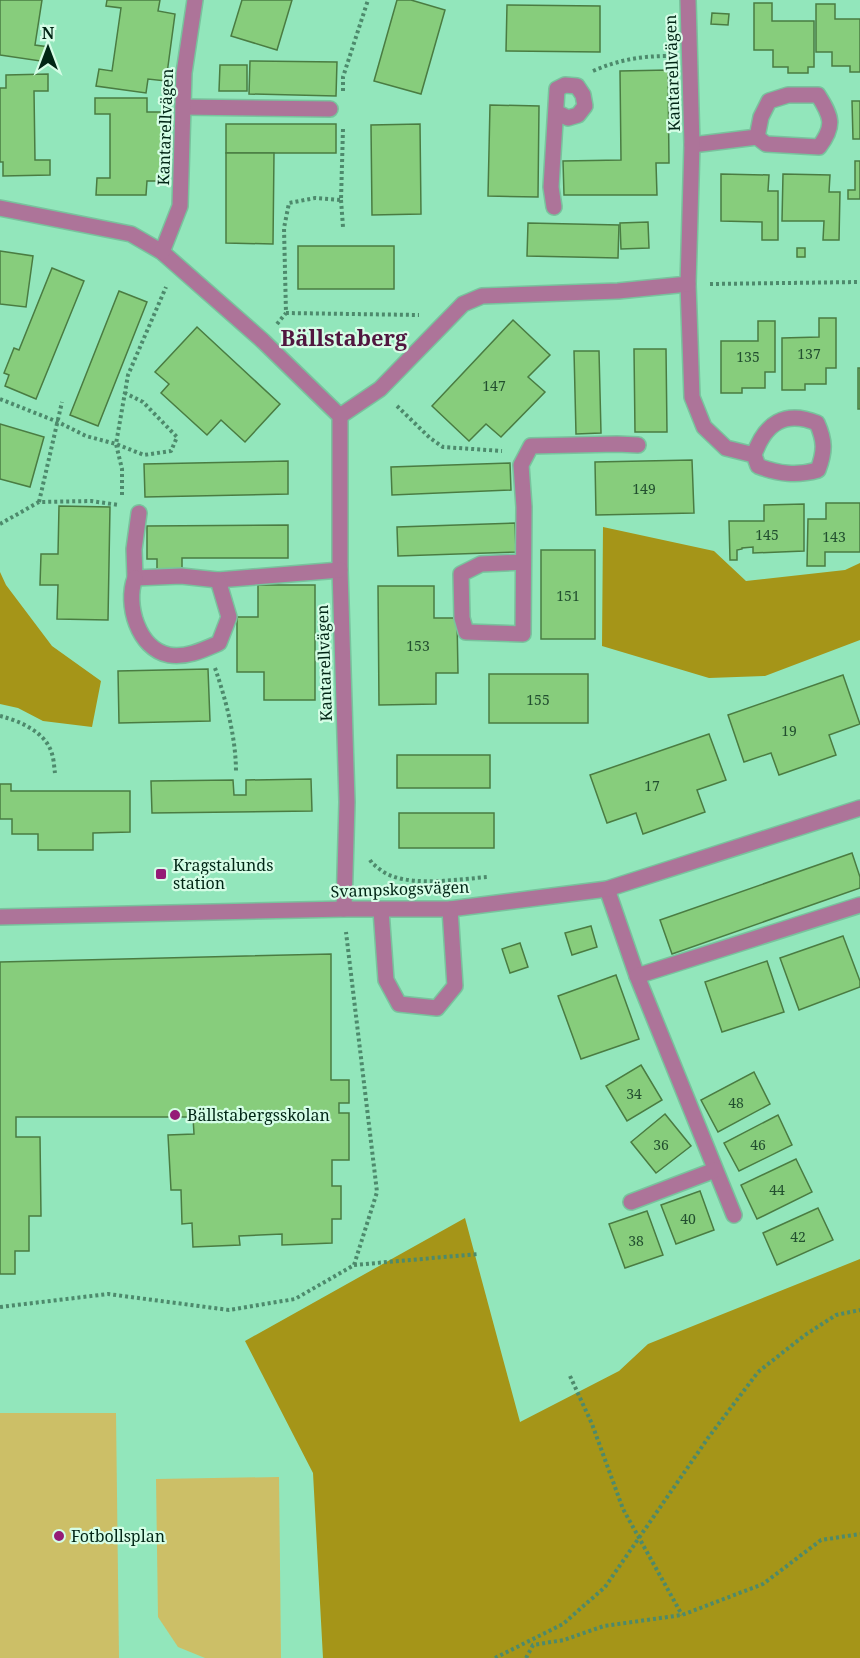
<svg xmlns="http://www.w3.org/2000/svg" width="860" height="1658" viewBox="0 0 860 1658" font-family="'Noto Serif',serif">
  <style>
    .green { fill: #ccbf67 }
    .forest { fill: #a59518 }
    .building { fill: #87cd7c; stroke: #4a7c42; stroke-width: 1.5 }
    .lines { fill: none; stroke-linecap: round; stroke-linejoin: round }
    .minor-casing { stroke: #78c39d; stroke-width: 18 }
    .path { stroke: #4d8a6c; stroke-width: 4; stroke-dasharray: 3 3; stroke-linecap: butt }
    .minor { stroke: #ad7499; stroke-width: 15 }
    .poi-dot { fill: #951b76; stroke: #d5fde6; stroke-width: 2 }
    .labels { text-anchor: middle; dominant-baseline: central; stroke-width: 4.5; stroke-linejoin: round; paint-order: stroke }
    .number-label { font-size: 14px; fill: #224f2f }
    .street-label { font-size: 16px; fill: #012515; stroke: #d5fde6 }
    .poi-label { font-size: 16px; fill: #012515; stroke: #d5fde6; text-anchor: start }
    .district-label { font-size: 22px; font-weight: bold; fill: #50163f; stroke: #d5fde6 }
  </style>
  <rect width="100%" height="100%" fill="#92e6bb"/>
  <!-- green -->
  <g class="green">
    <polygon points="0,1413 116,1413 119,1658 0,1658"/>
    <polygon points="279,1477 281,1658 205,1658 178,1647 158,1617 156,1479"/>
  </g>
  <!-- forest -->
  <g class="forest">
    <polygon points="603,527 714,551 746,581 845,570 860,563 860,640 765,676 709,678 602,646"/>
    <polygon points="0,572 6,585 52,646 101,681 92,727 43,721 18,708 0,704"/>
    <polygon points="465,1218 520,1422 619,1371 648,1344 860,1259 860,1658 323,1658 313,1473 245,1341"/>
  </g>
  <!-- building -->
  <g class="building">
    <polygon points="0,0 42,0 35,45 49,47 47,62 0,55"/>
    <polygon points="107,0 160,0 158,11 175,14 166,81 148,79 146,93 96,86 99,69 112,71 121,8 106,6"/>
    <polygon points="242,0 292,0 277,50 231,36"/>
    <polygon points="397,0 411,0 445,10 421,94 374,81"/>
    <polygon points="754,3 772,3 772,21 814,21 814,67 808,67 808,73 788,73 788,67 773,67 773,50 754,50"/>
    <polygon points="816,4 835,4 835,19 860,19 860,72 850,72 850,66 832,66 832,52 816,52"/>
    <polygon points="507,5 600,6 600,52 506,51"/>
    <polygon points="712,13 729,14 728,25 711,24"/>
    <polygon points="250,61 337,62 336,96 249,94"/>
    <polygon points="220,65 247,65 247,91 219,91"/>
    <polygon points="668,70 669,163 656,163 657,195 564,195 563,161 621,160 620,71"/>
    <polygon points="48,74 48,91 34,91 35,160 50,160 50,175 3,176 3,162 0,162 0,88 6,88 6,75"/>
    <polygon points="95,98 147,98 147,112 165,112 165,181 147,181 146,195 96,195 97,178 110,178 110,114 95,114"/>
    <polygon points="852,101 860,101 860,139 853,139"/>
    <polygon points="490,105 539,106 538,197 488,196"/>
    <rect x="226" y="124" width="110" height="29"/>
    <polygon points="420,124 421,214 372,215 371,125"/>
    <polygon points="226,153 274,153 273,244 226,243"/>
    <polygon points="855,161 860,161 860,199 848,199 848,190 855,190"/>
    <polygon points="721,174 769,175 768,191 778,191 778,240 762,240 762,222 721,221"/>
    <polygon points="783,174 830,175 829,192 840,192 839,240 823,240 824,221 782,221"/>
    <polygon points="648,222 649,248 621,249 620,223"/>
    <polygon points="528,223 619,225 618,258 527,256"/>
    <rect x="298" y="246" width="96" height="43"/>
    <rect x="797" y="248" width="8" height="9"/>
    <polygon points="0,251 33,256 26,307 0,304"/>
    <polygon points="52,268 84,281 36,399 5,386 9,375 4,373 14,348 19,350"/>
    <polygon points="119,291 147,302 98,426 70,415"/>
    <polygon points="819,318 836,318 836,368 826,368 826,384 805,384 805,390 782,390 782,338 819,337"/>
    <polygon points="513,320 550,355 528,377 545,392 501,437 486,424 469,441 432,406"/>
    <polygon points="758,321 775,321 775,372 765,372 765,388 742,388 742,393 721,393 721,341 758,341"/>
    <polygon points="197,327 280,404 245,442 221,420 207,435 161,393 169,384 155,372"/>
    <polygon points="634,349 666,349 667,432 635,432"/>
    <polygon points="574,351 599,351 601,433 576,434"/>
    <rect x="858" y="368" width="2" height="41"/>
    <polygon points="0,424 44,437 30,487 0,479"/>
    <polygon points="692,460 694,513 596,515 595,462"/>
    <polygon points="288,461 288,494 145,497 144,464"/>
    <polygon points="510,463 511,490 392,495 391,467"/>
    <polygon points="826,503 860,503 860,552 825,552 825,566 807,566 808,519 826,519"/>
    <polygon points="804,504 804,551 753,553 753,547 742,548 742,549 737,550 737,560 730,560 729,521 764,521 764,505"/>
    <polygon points="59,506 110,507 108,620 57,619 58,585 40,585 41,554 58,554"/>
    <polygon points="515,523 516,552 398,556 397,527"/>
    <polygon points="288,525 288,558 182,558 182,570 157,571 157,559 147,559 147,526"/>
    <rect x="541" y="550" width="54" height="89"/>
    <polygon points="258,585 315,585 315,700 264,700 264,672 237,672 237,617 258,617"/>
    <polygon points="378,586 434,586 434,618 457,618 458,673 436,673 436,704 379,705"/>
    <polygon points="208,669 210,721 119,723 118,671"/>
    <rect x="489" y="674" width="99" height="49"/>
    <polygon points="843,675 860,724 829,735 836,755 779,775 771,753 744,762 728,715"/>
    <polygon points="709,734 726,780 697,790 705,812 643,834 636,813 607,823 590,775"/>
    <rect x="397" y="755" width="93" height="33"/>
    <polygon points="311,779 312,811 152,813 151,781 233,780 234,795 246,795 246,780"/>
    <polygon points="0,784 11,784 11,791 130,791 130,832 93,833 93,850 38,850 38,834 12,834 12,819 0,819"/>
    <rect x="399" y="813" width="95" height="35"/>
    <polygon points="852,853 860,877 860,888 672,954 660,920"/>
    <polygon points="591,926 597,947 572,955 565,933"/>
    <polygon points="843,936 860,981 860,987 799,1010 780,958"/>
    <polygon points="520,943 528,967 510,973 502,949"/>
    <polygon points="331,954 331,1080 349,1080 349,1103 339,1103 339,1113 349,1113 349,1160 332,1160 332,1186 341,1186 341,1219 332,1219 332,1243 282,1245 282,1234 239,1236 240,1245 193,1247 192,1223 182,1224 181,1190 171,1190 168,1135 194,1134 193,1117 16,1117 16,1137 40,1137 41,1216 29,1216 29,1251 15,1251 15,1274 0,1274 0,962"/>
    <polygon points="767,961 784,1012 722,1032 705,982"/>
    <polygon points="616,975 639,1039 581,1059 558,996"/>
    <polygon points="641,1065 662,1100 627,1121 606,1086"/>
    <polygon points="754,1072 770,1104 718,1132 701,1100"/>
    <polygon points="665,1114 691,1146 656,1173 631,1142"/>
    <polygon points="778,1115 792,1145 739,1171 724,1143"/>
    <polygon points="796,1159 812,1192 757,1219 741,1185"/>
    <polygon points="700,1191 714,1230 676,1244 661,1205"/>
    <polygon points="818,1208 833,1240 777,1265 763,1233"/>
    <polygon points="647,1211 663,1255 625,1268 609,1224"/>
  </g>
  <g class="lines">
    <!-- minor casing -->
    <g class="minor-casing">
      <g id="minor">
        <polyline points="183,107 330,109"/>
        <path d="M 692,145 L 757,137 L 766,144 L 819,147 C 835,126 832,117 818,95 L 788,95 L 769,101 L 761,117 L 757,137"/>
        <polyline points="554,207 551,187 557,89 565,85 577,86 583,95 585,106 578,115 568,118 556,112"/>
        <polyline points="0,208 131,234 162,252 263,341 340,416 340,570 347,802 344,909"/>
        <polyline points="162,252 180,206 184,73 195,0"/>
        <path d="M 688,284 L 692,397 L 704,427 L 726,448 L 754,455 L 758,466 C 779,474 797,476 818,470 C 825,451 825,441 817,423 C 785,410 765,423 754,455"/>
        <polyline points="340,416 380,389 463,304 482,296 618,291 688,284 692,145 688,0"/>
        <polyline points="139,513 134,549 135,578 181,576 218,580 340,570"/>
        <polyline points="523,562 481,564 461,574 462,618 466,632 523,634 524,507 521,465 531,446 617,444 638,445"/>
        <path d="M 135,578 C 125,604 138,649 169,655 C 186,658 203,650 219,643 L 229,617 L 218,580"/>
        <polyline points="607,889 637,976 734,1215"/>
        <polyline points="381,910 386,980 399,1004 437,1008 455,986 450,909"/>
        <polyline points="0,917 344,909 450,909 607,889 860,808"/>
        <polyline points="637,976 860,905"/>
        <polyline points="631,1202 715,1170"/>
      </g>
    </g>
    <!-- path -->
    <g class="path">
      <path d="M 593,71 C 618,60 641,56 668,56"/>
      <polyline points="343,91 343,77 368,0"/>
      <polyline points="343,129 341,200 315,198 289,203 284,228 286,313 419,315"/>
      <polyline points="341,200 343,227"/>
      <polyline points="710,284 860,282"/>
      <polyline points="277,324 286,313"/>
      <polyline points="0,399 58,422 86,436 116,444 144,455 171,451 177,437 143,402 125,393"/>
      <polyline points="397,406 430,438 443,447 502,451"/>
      <polyline points="122,495 122,469 116,444 128,375 166,287"/>
      <polyline points="39,502 62,402"/>
      <polyline points="0,524 39,502 91,501 119,505"/>
      <path d="M 215,668 C 226,700 236,738 236,772"/>
      <path d="M 0,716 C 20,721 46,732 52,754 C 54,760 54,767 55,773"/>
      <path d="M 370,860 L 372,863 C 378,868 385,874 392,876 C 418,886 460,879 488,877"/>
      <polyline points="354,1265 478,1254"/>
      <polyline points="0,1307 108,1294 229,1310 295,1299 354,1265 377,1192 346,932"/>
      <polyline points="570,1376 592,1424 623,1509 682,1615"/>
      <polyline points="495,1658 563,1624 605,1587 708,1438 758,1372 805,1335 836,1315 860,1310"/>
      <polyline points="526,1658 533,1645 564,1640 604,1626 682,1615 763,1584 821,1540 860,1534"/>
    </g>
    <!-- minor -->
    <use href="#minor" class="minor"/>
  </g>
  <!-- markers -->
  <g class="poi-dot">
    <rect x="155" y="868" width="12" height="12" rx="3"/>
    <circle cx="175" cy="1115" r="6"/>
    <circle cx="59" cy="1536" r="6"/>
  </g>
  <g class="labels">
    <!-- number labels -->
    <g class="number-label">
      <text x="809" y="353">137</text>
      <text x="748" y="356">135</text>
      <text x="494" y="385">147</text>
      <text x="644" y="488">149</text>
      <text x="767" y="534">145</text>
      <text x="834" y="536">143</text>
      <text x="568" y="595">151</text>
      <text x="418" y="645">153</text>
      <text x="538" y="699">155</text>
      <text x="789" y="730">19</text>
      <text x="652" y="785">17</text>
      <text x="634" y="1093">34</text>
      <text x="736" y="1102">48</text>
      <text x="661" y="1144">36</text>
      <text x="758" y="1144">46</text>
      <text x="777" y="1189">44</text>
      <text x="688" y="1218">40</text>
      <text x="798" y="1236">42</text>
      <text x="636" y="1240">38</text>
    </g>
    <!-- street labels -->
    <g class="street-label">
      <text transform="translate(672 73) rotate(-92)">Kantarellvägen</text>
      <text transform="translate(165 127) rotate(-88)">Kantarellvägen</text>
      <text transform="translate(324 663) rotate(-92)">Kantarellvägen</text>
      <text transform="translate(400 889) rotate(-2)">Svampskogsvägen</text>
    </g>
    <!-- poi labels -->
    <g class="poi-label">
      <text x="173" y="865">Kragstalunds<tspan x="173" dy="18">station</tspan></text>
      <text x="187" y="1115">Bällstabergsskolan</text>
      <text x="71" y="1536">Fotbollsplan</text>
    </g>
    <!-- district labels -->
    <g class="district-label">
      <text x="344" y="337">Bällstaberg</text>
    </g>
  </g>
  <!-- north arrow -->
  <g transform="translate(48 48)" stroke="#d5fde6" stroke-width="4.5" paint-order="stroke">
  <path d="M0-4.5L10 22L0 15L-10 22Z" fill="#012515"/>
  <text y="-9" font-size="16" font-weight="bold" text-anchor="middle" fill="#012515">N</text>
  </g>
</svg>
